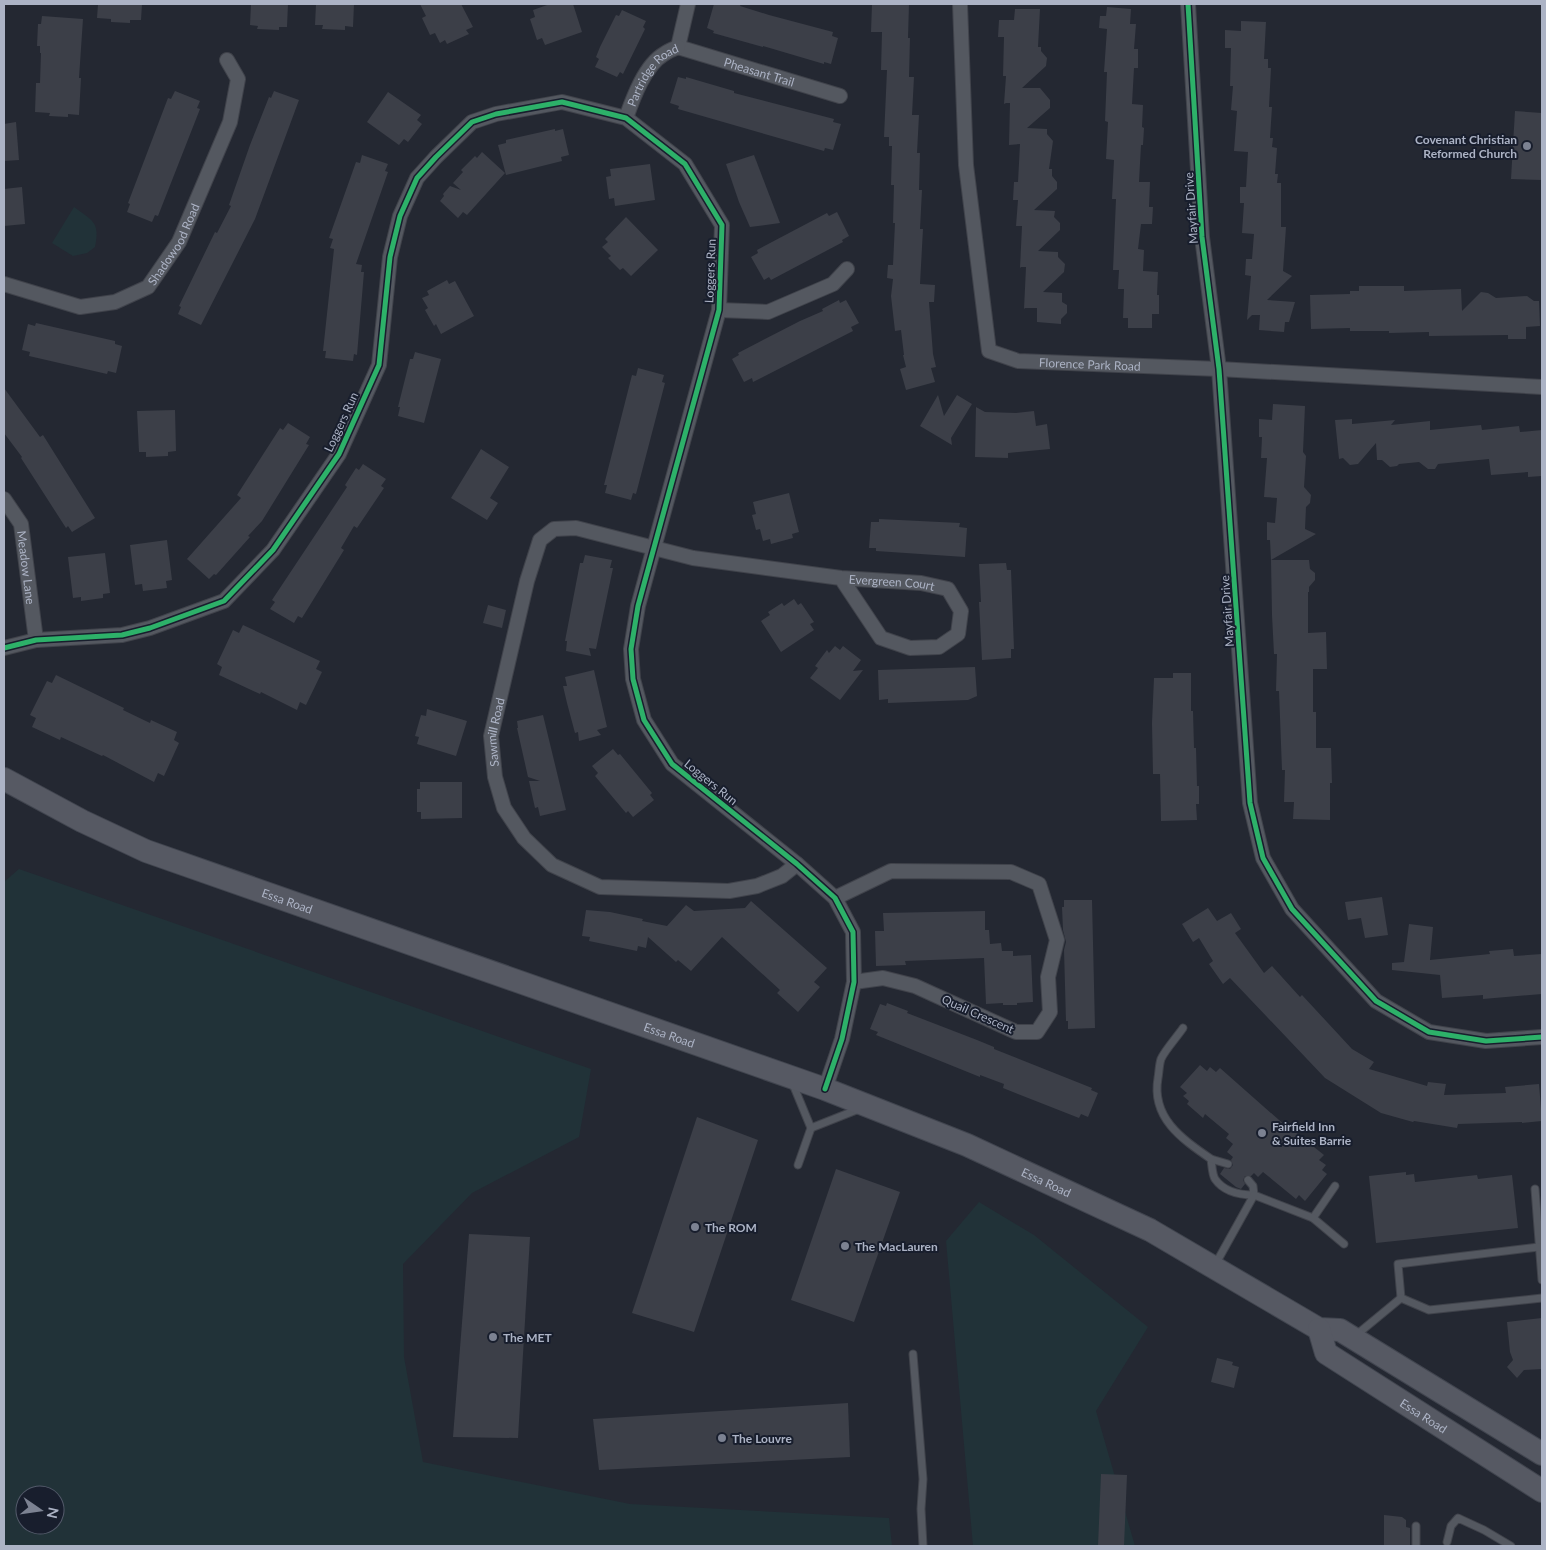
<svg xmlns="http://www.w3.org/2000/svg" width="1546" height="1550" viewBox="0 0 1546 1550" font-family="Lato,sans-serif">
  <style>
    .green { fill: #213238; fill-rule: evenodd }
    .building { fill: #3c3f48 }
    .lines { fill: none; stroke-linecap: round; stroke-linejoin: round }
    .service-casing { stroke: #40434b; stroke-width: 9 }
    .minor-casing { stroke: #40434b; stroke-width: 16 }
    .primary-casing { stroke: #41454f; stroke-width: 24 }
    .service { stroke: #545860; stroke-width: 7 }
    .minor { stroke: #545860; stroke-width: 14 }
    .primary { stroke: #565963; stroke-width: 22 }
    .cycleway-casing { stroke: #181e2d; stroke-width: 8 }
    .cycleway { stroke: #2db169; stroke-width: 5 }
    .poi-dot { fill: #7c8292; stroke: #181e2d; stroke-width: 2 }
    .labels { text-anchor: middle; dominant-baseline: central; stroke-width: 4; stroke-linejoin: round; paint-order: stroke }
    .street-label { font-size: 12px; fill: #acb3c5; stroke: #181e2d }
    .poi-label { font-size: 12px; font-weight: bold; fill: #acb3c5; stroke: #181e2d; text-anchor: start }
  </style>
  <rect width="100%" height="100%" fill="#242832"/>
  <!-- green -->
  <g class="green">
    <path d="M 74,207 C 93,221 100,222 95,247 L 87,253 L 73,256 L 52,243 Z"/>
    <path d="M 19,869 L 591,1069 L 579,1137 L 472,1193 L 403,1264 L 404,1357 L 423,1462 L 630,1504 L 889,1518 L 892,1546 L 4,1546 L 4,882 ZM 25,1495 L 55,1495 L 55,1525 L 25,1525 Z"/>
    <polygon points="979,1202 1034,1235 1148,1327 1096,1411 1135,1546 973,1546 946,1241"/>
  </g>
  <!-- building -->
  <g class="building">
    <polygon points="98,4 142,4 141,20 130,20 130,23 111,22 111,19 97,18"/>
    <polygon points="251,4 288,4 287,27 279,27 279,30 257,29 258,26 250,25"/>
    <polygon points="316,4 354,4 353,27 345,26 345,30 322,29 323,25 315,25"/>
    <polygon points="420,4 461,4 473,27 466,30 469,34 447,44 445,40 440,43 435,33 430,35 422,18 426,16"/>
    <polygon points="550,4 573,4 582,32 545,45 542,38 537,40 530,19 535,17 533,10"/>
    <polygon points="714,4 741,4 740,6 769,15 833,32 832,36 838,38 831,64 824,62 824,64 763,46 763,47 713,33 714,31 707,28"/>
    <polygon points="872,4 909,4 908,38 910,38 909,77 914,77 912,115 919,115 917,153 920,153 919,190 922,190 920,229 923,229 920,284 935,285 934,302 929,302 933,354 936,367 931,368 935,382 906,390 900,369 906,367 903,355 904,355 901,330 895,331 891,296 893,279 887,278 888,265 893,265 895,223 893,223 894,185 891,185 892,146 889,146 889,137 884,137 887,70 881,70 882,32 871,32"/>
    <polygon points="1107,7 1131,9 1130,24 1136,24 1134,49 1138,49 1138,68 1134,68 1132,104 1143,105 1142,127 1144,128 1143,145 1141,145 1139,182 1150,182 1149,207 1153,207 1152,224 1141,224 1138,249 1144,250 1143,271 1158,272 1157,295 1159,295 1159,314 1152,314 1152,328 1128,328 1128,318 1123,318 1124,289 1118,289 1119,270 1113,270 1116,199 1112,199 1114,160 1106,159 1108,122 1105,121 1107,72 1104,72 1107,29 1099,28 1100,16 1106,16"/>
    <polygon points="1015,9 1040,9 1038,47 1041,47 1041,51 1047,58 1046,66 1022,88 1040,88 1050,100 1050,108 1027,128 1047,129 1047,134 1053,141 1049,169 1052,169 1052,176 1057,182 1057,189 1034,210 1055,211 1054,217 1060,223 1060,230 1038,251 1058,252 1058,257 1065,264 1064,272 1043,292 1062,293 1062,302 1067,305 1067,313 1061,319 1061,324 1037,322 1037,308 1025,308 1024,309 1026,267 1021,267 1020,268 1022,226 1016,226 1018,200 1013,200 1014,182 1018,182 1020,144 1009,145 1010,103 1006,103 1004,104 1006,76 1003,76 1004,37 998,37 999,20 1014,20"/>
    <polygon points="622,10 646,21 643,27 645,29 623,74 620,72 617,77 595,67 599,59 596,57 600,47 616,15 619,16"/>
    <polygon points="42,16 83,19 79,78 81,78 79,115 68,114 68,117 49,116 50,113 35,112 36,83 40,83 41,53 40,53 40,46 37,46 38,24 41,24"/>
    <polygon points="1241,21 1266,22 1264,59 1268,59 1268,68 1271,68 1269,107 1272,107 1270,138 1273,138 1272,147 1277,148 1275,174 1278,174 1277,183 1281,183 1281,227 1286,227 1283,271 1292,276 1267,300 1295,302 1289,322 1285,322 1284,332 1259,330 1260,315 1252,315 1247,320 1251,276 1245,275 1246,259 1252,259 1254,234 1242,233 1244,203 1240,203 1240,187 1246,187 1248,152 1234,151 1237,111 1231,110 1233,86 1230,86 1231,48 1225,48 1225,30 1241,31"/>
    <polygon points="678,77 686,79 686,77 734,91 734,93 834,119 833,122 841,124 833,150 825,148 824,151 678,109 679,106 670,103"/>
    <polygon points="175,91 200,101 197,108 200,109 158,216 155,215 152,222 127,212 130,204 128,203 168,98 171,99"/>
    <polygon points="274,91 299,100 255,219 201,325 178,314 181,307 179,306 215,232 217,233 231,206 229,205 250,145 269,97 271,98"/>
    <polygon points="388,92 421,115 417,120 422,124 408,142 404,139 399,145 367,122"/>
    <polygon points="1515,111 1542,113 1542,180 1511,179"/>
    <polygon points="16,122 19,160 4,161 4,124"/>
    <polygon points="555,129 555,131 563,129 569,155 561,157 562,161 506,175 498,145 506,143 506,140"/>
    <polygon points="482,152 505,173 467,215 463,212 458,218 440,201 444,196 443,194 450,186 461,190 453,183 463,172 461,170 475,156 477,158"/>
    <polygon points="362,155 388,164 385,171 388,172 356,264 362,265 361,272 364,272 357,355 354,354 353,361 325,358 326,351 323,351 334,249 330,248 333,239 329,238 356,162 360,163"/>
    <polygon points="754,155 780,223 750,227 739,202 726,164"/>
    <polygon points="650,164 655,200 615,206 614,198 609,199 606,177 611,176 610,169"/>
    <polygon points="22,187 25,224 4,226 4,189"/>
    <polygon points="837,212 849,236 842,240 843,242 771,280 769,277 764,280 751,257 758,253 757,250 827,213 829,216"/>
    <polygon points="626,217 658,250 631,276 623,268 620,270 608,258 611,256 602,247 608,242 605,239"/>
    <polygon points="447,280 449,284 455,281 474,316 441,334 436,324 434,326 425,310 428,308 422,298 429,295 427,291"/>
    <polygon points="1359,286 1404,286 1404,291 1461,289 1462,311 1481,292 1488,293 1496,298 1527,296 1534,301 1539,301 1540,326 1526,327 1526,339 1508,339 1508,335 1429,336 1429,332 1389,333 1389,331 1350,331 1350,328 1311,329 1310,295 1350,294 1350,291 1359,291"/>
    <polygon points="839,300 840,303 846,300 859,323 851,327 853,331 753,382 752,378 744,382 732,359 739,355 738,353 800,321 823,311 822,309"/>
    <polygon points="36,323 115,341 115,344 122,346 116,373 108,371 107,374 29,356 30,352 22,350 28,324 35,326"/>
    <polygon points="415,352 441,359 424,423 398,416 400,407 398,407 410,359 413,359"/>
    <polygon points="638,368 664,375 662,382 665,383 636,494 633,493 631,500 605,493 607,485 604,485 632,375 636,376"/>
    <polygon points="4,388 40,437 43,435 95,518 72,532 68,526 66,528 21,458 22,457 4,433"/>
    <polygon points="938,395 944,416 957,395 972,404 951,438 952,445 920,426"/>
    <polygon points="1273,404 1305,406 1303,452 1306,456 1304,487 1311,495 1310,503 1306,507 1305,529 1316,534 1271,560 1270,540 1267,540 1267,522 1275,523 1277,498 1264,497 1267,458 1261,458 1262,437 1259,437 1259,419 1272,420"/>
    <polygon points="976,407 985,412 1016,413 1034,411 1036,426 1047,424 1050,449 1008,453 1008,458 975,457"/>
    <polygon points="175,410 176,451 168,452 168,456 146,457 146,452 139,452 137,411"/>
    <polygon points="1352,419 1352,424 1395,420 1391,425 1430,421 1430,430 1481,425 1482,430 1519,426 1520,432 1542,430 1542,476 1528,477 1528,472 1491,475 1489,459 1438,464 1435,469 1428,469 1419,462 1399,464 1397,466 1390,467 1382,460 1377,460 1376,443 1358,464 1350,465 1343,458 1339,459 1335,420"/>
    <polygon points="288,423 310,437 306,444 309,445 262,521 248,536 250,537 216,575 214,574 209,579 187,559 241,498 237,495 280,428 283,430"/>
    <polygon points="481,449 509,467 490,498 498,503 487,520 451,498"/>
    <polygon points="363,464 386,479 381,486 384,488 357,528 354,526 341,548 344,550 302,618 298,616 294,623 270,609 275,602 272,600 347,487 345,485 356,468 359,470"/>
    <polygon points="789,493 799,532 792,534 793,538 771,544 770,539 763,541 760,529 756,530 752,515 756,514 753,502"/>
    <polygon points="879,519 960,523 959,527 967,528 965,557 876,551 876,548 869,548 871,522 879,522"/>
    <polygon points="167,540 172,580 166,581 167,588 143,591 142,584 135,585 130,545"/>
    <polygon points="105,553 110,593 103,594 103,598 81,601 81,597 73,598 68,557"/>
    <polygon points="585,555 612,560 610,568 613,568 596,649 589,648 591,656 566,651 567,641 565,641 580,563 583,563"/>
    <polygon points="1271,560 1309,560 1310,569 1315,573 1315,580 1309,587 1309,592 1308,592 1308,633 1326,632 1327,669 1313,669 1313,712 1316,712 1316,748 1331,748 1332,783 1330,783 1330,820 1293,819 1294,802 1284,802 1285,770 1282,770 1279,691 1276,691 1277,654 1274,654 1272,615"/>
    <polygon points="1006,563 1007,570 1011,570 1014,649 1011,649 1011,658 982,660 979,602 981,602 979,564"/>
    <polygon points="794,599 798,605 801,603 814,622 810,624 814,630 781,652 761,621 770,615 768,612 782,603 784,606"/>
    <polygon points="488,605 506,610 502,628 483,623"/>
    <polygon points="243,625 320,661 316,669 322,672 306,705 300,702 297,710 261,692 260,694 219,675 222,667 217,664 233,630 239,633"/>
    <polygon points="835,646 840,650 843,646 861,660 853,671 863,670 840,700 810,678 818,668 815,666 827,650 829,653"/>
    <polygon points="975,667 977,696 968,700 888,703 888,699 879,700 878,670"/>
    <polygon points="594,670 607,727 597,730 601,735 579,741 578,732 575,733 567,703 563,686 567,686 565,677"/>
    <polygon points="1173,673 1191,673 1191,711 1193,711 1194,748 1196,748 1197,786 1199,786 1199,804 1196,804 1197,820 1161,821 1160,774 1153,774 1152,723 1154,678 1173,678"/>
    <polygon points="56,675 124,708 123,710 150,723 151,720 177,732 174,740 179,743 164,776 158,773 154,782 103,755 102,756 61,737 60,740 32,727 36,718 30,715 47,681 52,683"/>
    <polygon points="427,709 467,721 456,756 417,744 419,737 415,736 421,715 426,716"/>
    <polygon points="543,715 566,810 540,816 538,807 535,808 529,781 540,781 528,777 517,728 518,728 517,721"/>
    <polygon points="613,749 618,755 620,754 652,793 650,795 654,800 633,817 628,811 626,813 605,788 595,776 598,773 592,766"/>
    <polygon points="420,782 462,782 462,818 421,819 421,812 417,812 417,789 420,789"/>
    <polygon points="1382,897 1388,935 1365,938 1361,918 1348,920 1345,902"/>
    <polygon points="1064,900 1092,900 1095,1028 1068,1029 1068,1021 1066,1021 1064,950 1066,942 1063,930 1062,907 1064,907"/>
    <polygon points="751,901 827,968 814,982 820,987 798,1012 777,993 780,990 722,937 691,971 678,960 676,962 648,937 646,948 638,946 637,951 589,941 590,937 582,936 586,910 610,912 643,919 642,921 667,926 686,905 694,911 745,908"/>
    <polygon points="1208,908 1217,921 1231,913 1241,929 1235,933 1264,973 1272,966 1300,997 1302,995 1352,1049 1374,1062 1369,1069 1427,1086 1428,1082 1446,1084 1444,1095 1506,1093 1505,1087 1539,1084 1542,1121 1522,1123 1522,1122 1458,1124 1457,1128 1414,1121 1413,1122 1381,1113 1325,1078 1230,978 1223,984 1209,964 1213,961 1199,938 1193,942 1182,924"/>
    <polygon points="985,911 985,930 989,930 990,944 1001,943 1002,951 1013,951 1013,956 1031,955 1033,1002 1017,1003 1017,1005 1003,1005 1003,1003 986,1004 984,958 905,961 906,965 876,966 875,931 884,931 883,913"/>
    <polygon points="1409,924 1433,927 1430,960 1490,954 1489,951 1513,949 1514,956 1542,954 1542,994 1483,999 1483,995 1442,998 1440,975 1392,970 1392,963 1404,962"/>
    <polygon points="887,1003 908,1011 907,1013 977,1040 994,1047 994,1049 1092,1088 1091,1090 1098,1093 1088,1117 1081,1114 1079,1118 1003,1088 1004,1084 980,1075 980,1077 876,1035 878,1032 870,1029 880,1004 886,1006"/>
    <polygon points="1200,1065 1207,1071 1210,1067 1216,1072 1220,1068 1288,1128 1289,1127 1324,1155 1319,1160 1326,1165 1322,1170 1327,1174 1305,1201 1299,1195 1296,1199 1263,1172 1258,1177 1254,1173 1251,1176 1245,1176 1243,1180 1245,1184 1241,1189 1236,1187 1220,1174 1224,1168 1230,1169 1233,1165 1231,1160 1233,1157 1227,1152 1233,1144 1226,1138 1229,1134 1205,1114 1203,1118 1187,1104 1189,1101 1183,1096 1187,1093 1180,1087"/>
    <polygon points="697,1117 758,1140 694,1332 632,1313"/>
    <polygon points="836,1169 900,1192 854,1322 791,1300"/>
    <polygon points="1406,1172 1406,1175 1414,1174 1415,1182 1477,1175 1478,1179 1512,1175 1518,1228 1376,1243 1369,1176"/>
    <polygon points="469,1234 530,1237 518,1438 453,1437"/>
    <polygon points="1542,1318 1542,1369 1524,1370 1517,1378 1507,1367 1513,1360 1510,1352 1507,1322"/>
    <polygon points="1217,1358 1233,1362 1232,1365 1239,1367 1234,1388 1211,1382"/>
    <polygon points="848,1403 850,1457 599,1470 593,1419"/>
    <polygon points="1101,1474 1127,1475 1124,1546 1098,1546"/>
    <polygon points="1384,1515 1402,1517 1406,1520 1406,1527 1410,1528 1410,1546 1384,1546"/>
  </g>
  <g class="lines">
    <!-- service casing -->
    <g class="service-casing">
      <g id="service">
        <path d="M 1183,1028 C 1177,1037 1165,1050 1161,1059 C 1159,1065 1159,1073 1158,1078 C 1151,1118 1182,1139 1211,1159 C 1212,1165 1212,1174 1215,1179 C 1224,1192 1239,1195 1254,1195 L 1253,1186 L 1248,1180"/>
        <polyline points="792,1082 811,1128 798,1165"/>
        <polyline points="811,1128 859,1109"/>
        <polyline points="1211,1159 1228,1164"/>
        <polyline points="1535,1189 1542,1280"/>
        <polyline points="1313,1218 1335,1186"/>
        <polyline points="1215,1265 1254,1195 1313,1218 1344,1244"/>
        <polyline points="1401,1298 1398,1264 1539,1247"/>
        <polyline points="1355,1336 1401,1298 1429,1310 1542,1298"/>
        <polyline points="913,1354 923,1479 921,1509 923,1546"/>
        <polyline points="1447,1542 1451,1526 1458,1518 1484,1530 1511,1546"/>
        <polyline points="1416,1546 1416,1526"/>
      </g>
    </g>
    <!-- minor casing -->
    <g class="minor-casing">
      <g id="minor">
        <path id="s1" d="M 960,4 L 966,165 L 989,351 L 1018,361 L 1219,369 L 1542,387"/>
        <polyline points="1188,4 1202,237 1219,369 1250,803 1263,858 1292,909 1376,1001 1429,1032 1486,1041 1542,1037"/>
        <path id="s2" d="M 678,47 L 840,96"/>
        <polyline points="678,47 688,4"/>
        <path id="s3" d="M 626,118 C 633,98 645,65 664,54 C 668,51 673,49 678,47"/>
        <path id="s4" d="M 4,284 L 80,307 L 115,302 L 148,287 L 179,242 L 230,122 L 238,79 L 227,60"/>
        <polyline points="719,310 768,312 833,284 847,269"/>
        <path id="s5" d="M 4,499 L 21,524 L 36,640"/>
        <polyline points="4,648 36,640 122,635 150,628 224,601 273,550 339,454 379,365 390,257 400,216 417,178 436,157 472,122 496,114 562,102 626,118 685,164 722,225 719,310 638,606 631,649 633,679 644,720 672,764 797,864 835,898 853,932 854,982 842,1039 825,1089"/>
        <path id="s6" d="M 797,864 L 782,876 L 757,886 L 729,891 L 600,887 L 552,865 L 524,838 L 504,808 L 495,777 L 491,736 L 527,581 L 540,540 L 554,529 L 576,528 L 693,558 L 841,578 L 921,583 L 948,589 L 961,611 L 958,634 L 939,647 L 910,648 L 881,638 L 841,578"/>
        <polyline points="835,898 891,871 1011,872 1039,884 1057,940 1048,977 1050,1012 1037,1032 1016,1032 915,986 883,978 854,982"/>
      </g>
    </g>
    <!-- primary casing -->
    <g class="primary-casing">
      <g id="primary">
        <path id="s7" d="M 4,779 L 82,821 L 146,851 L 825,1089 L 967,1145 L 1150,1230 L 1319,1329 L 1340,1330 L 1542,1454"/>
        <path id="s8" d="M 1319,1329 L 1326,1353 L 1542,1491"/>
      </g>
    </g>
    <!-- service -->
    <use href="#service" class="service"/>
    <!-- minor -->
    <use href="#minor" class="minor"/>
    <!-- primary -->
    <use href="#primary" class="primary"/>
    <!-- cycleway casing -->
    <g class="cycleway-casing">
      <g id="cycleway">
        <polyline points="1188,4 1202,237 1219,369 1250,803 1263,858 1292,909 1376,1001 1429,1032 1486,1041 1542,1037"/>
        <polyline points="4,648 36,640 122,635 150,628 224,601 273,550 339,454 379,365 390,257 400,216 417,178 436,157 472,122 496,114 562,102 626,118 685,164 722,225 719,310 638,606 631,649 633,679 644,720 672,764 797,864 835,898 853,932 854,982 842,1039 825,1089"/>
      </g>
    </g>
    <!-- cycleway -->
    <use href="#cycleway" class="cycleway"/>
  </g>
  <!-- markers -->
  <g class="poi-dot">
    <circle cx="1527" cy="146" r="5"/>
    <circle cx="1262" cy="1133" r="5"/>
    <circle cx="695" cy="1227" r="5"/>
    <circle cx="845" cy="1246" r="5"/>
    <circle cx="493" cy="1337" r="5"/>
    <circle cx="722" cy="1438" r="5"/>
  </g>
  <g class="labels">
    <!-- street labels -->
    <g class="street-label">
      <text stroke="none"><textPath href="#s2" startOffset="85">Pheasant Trail</textPath></text>
      <text stroke="none"><textPath href="#s3" startOffset="52">Partridge Road</textPath></text>
      <text transform="translate(1191 208) rotate(-94)">Mayfair Drive</text>
      <text stroke="none"><textPath href="#s4" startOffset="201">Shadowood Road</textPath></text>
      <text transform="translate(710 271) rotate(-88)">Loggers Run</text>
      <text stroke="none"><textPath href="#s1" startOffset="451">Florence Park Road</textPath></text>
      <text transform="translate(341 422) rotate(-65)">Loggers Run</text>
      <text stroke="none"><textPath href="#s5" startOffset="74">Meadow Lane</textPath></text>
      <text stroke="none"><textPath href="#s6" startOffset="968">Evergreen Court</textPath></text>
      <text transform="translate(1227 611) rotate(-94)">Mayfair Drive</text>
      <text stroke="none"><textPath href="#s6" startOffset="409">Sawmill Road</textPath></text>
      <text transform="translate(711 782) rotate(39)">Loggers Run</text>
      <text stroke="none"><textPath href="#s7" startOffset="309">Essa Road</textPath></text>
      <text transform="translate(978 1014) rotate(24)">Quail Crescent</text>
      <text stroke="none"><textPath href="#s7" startOffset="714">Essa Road</textPath></text>
      <text stroke="none"><textPath href="#s7" startOffset="1119">Essa Road</textPath></text>
      <text stroke="none"><textPath href="#s8" startOffset="141">Essa Road</textPath></text>
    </g>
    <!-- poi labels -->
    <g class="poi-label">
      <text x="1517" y="139" text-anchor="end">Covenant Christian<tspan x="1517" dy="14">Reformed Church</tspan></text>
      <text x="1272" y="1126">Fairfield Inn<tspan x="1272" dy="14">&amp; Suites Barrie</tspan></text>
      <text x="705" y="1227">The ROM</text>
      <text x="855" y="1246">The MacLauren</text>
      <text x="503" y="1337">The MET</text>
      <text x="732" y="1438">The Louvre</text>
    </g>
  </g>
  <!-- border -->
  <rect width="1546" height="1550" fill="none" stroke="#acb3c5" stroke-width="10"/>
  <!-- north arrow -->
  <g transform="translate(40 1510) rotate(103)"><circle r="24" fill="#181e2d" stroke="#535a6a"/>
  <path d="M0-4L9 19L0 12L-9 19Z" fill="#7c8292"/>
  <text y="-8" font-size="14" font-weight="bold" text-anchor="middle" fill="#acb3c5">N</text>
  </g>
</svg>
